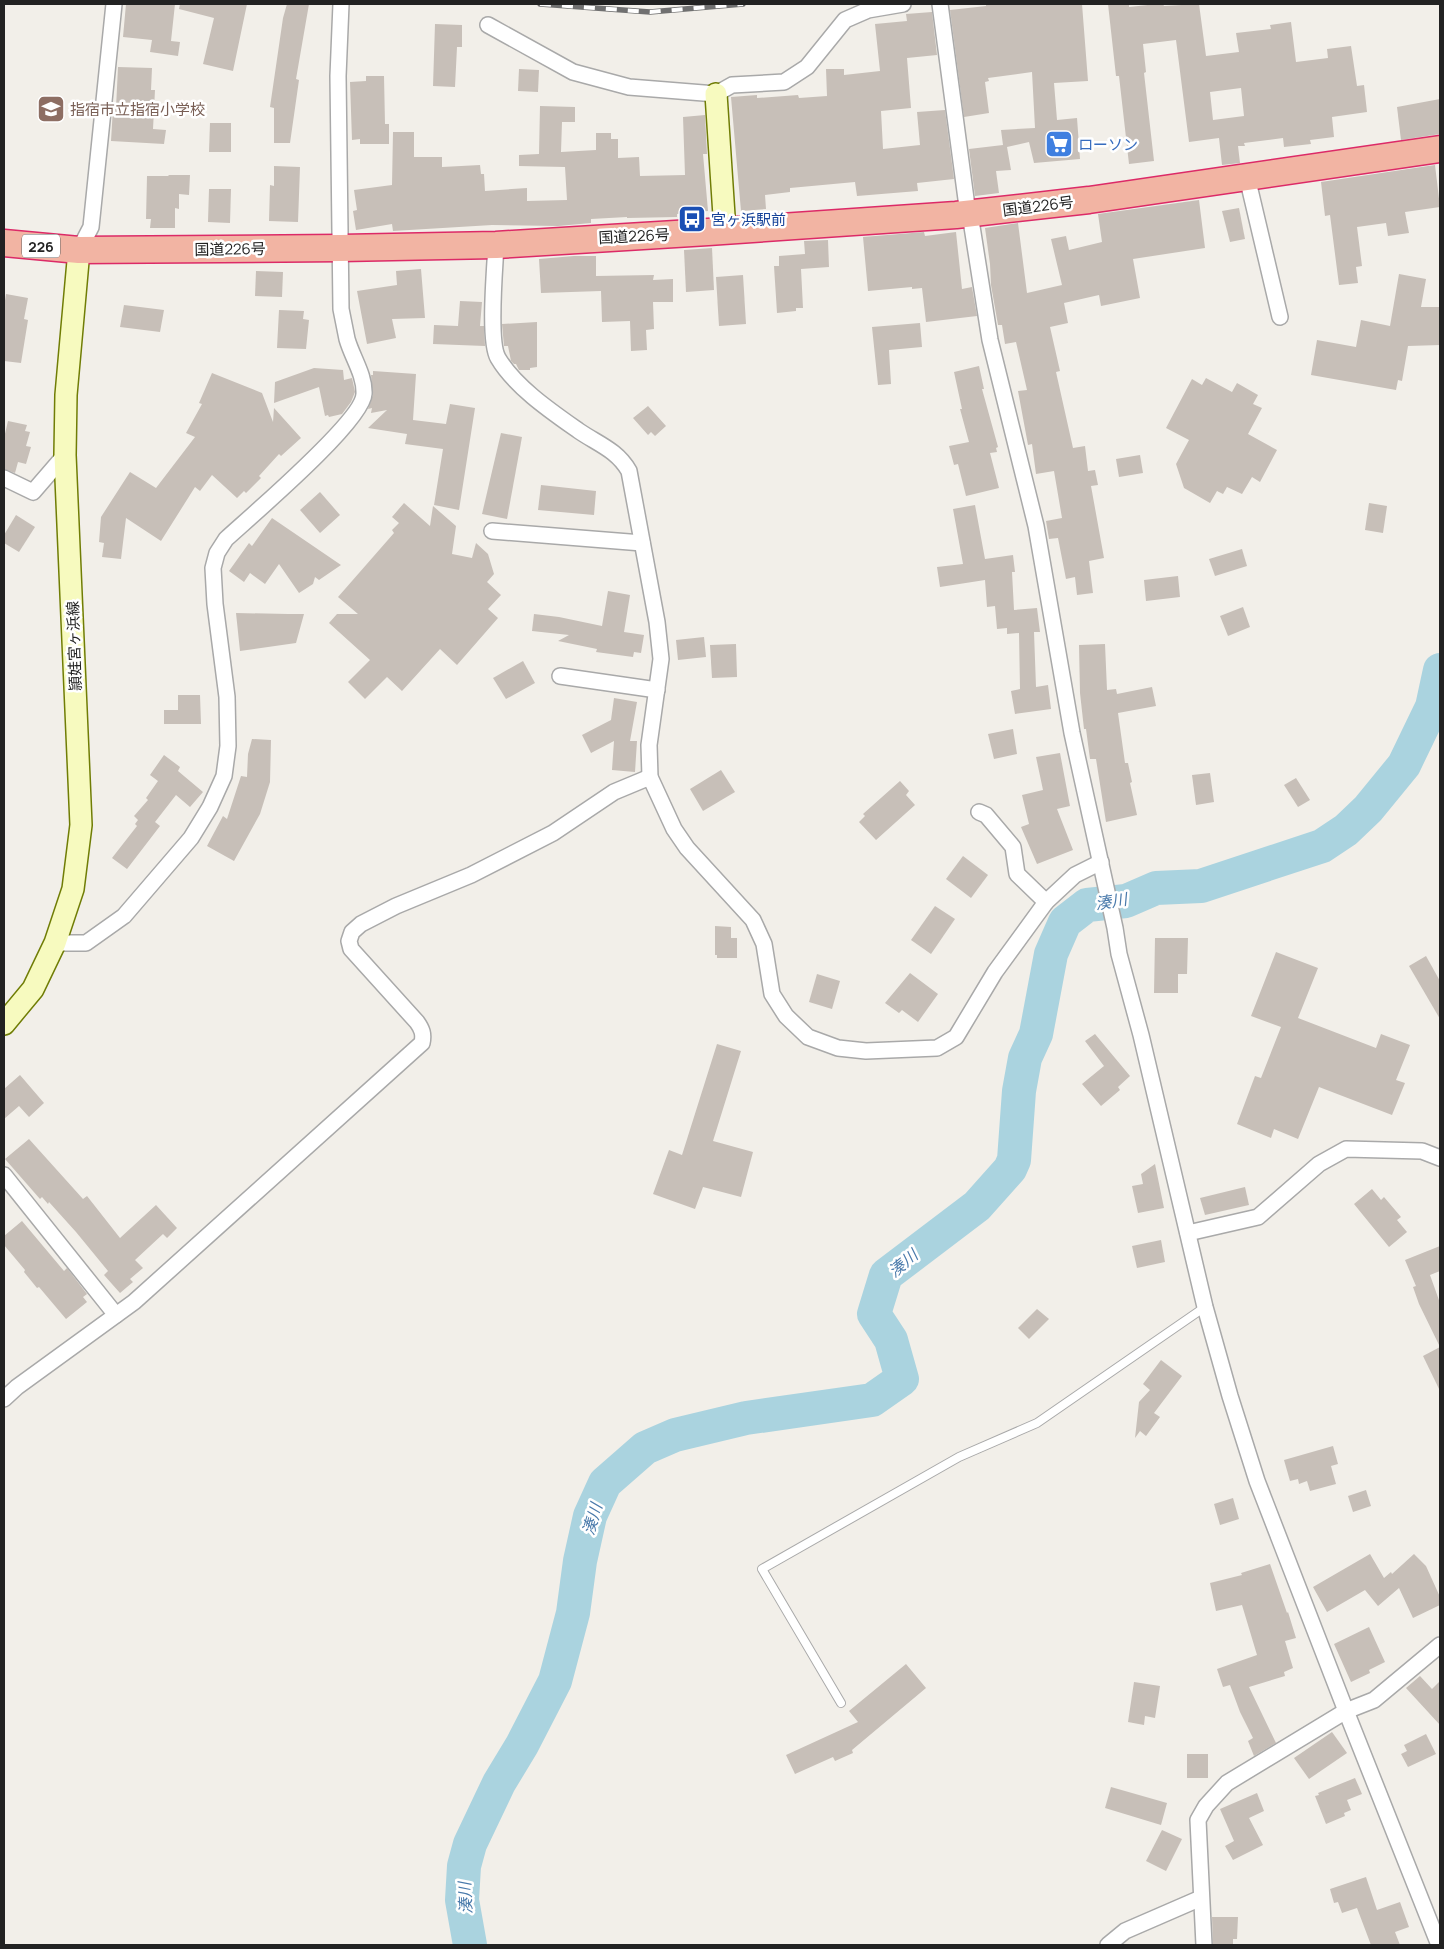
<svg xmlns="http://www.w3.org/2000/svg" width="1444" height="1949" viewBox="0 0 1444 1949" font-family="Manrope,'Noto Sans JP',sans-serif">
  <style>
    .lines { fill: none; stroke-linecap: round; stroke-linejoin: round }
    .river { stroke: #aad3df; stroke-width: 34 }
    .building { fill: #c7bfb8; fill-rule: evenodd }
    .service-casing { stroke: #a9a9a9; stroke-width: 10 }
    .minor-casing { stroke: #a9a9a9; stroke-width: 18 }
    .secondary-casing { stroke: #707d05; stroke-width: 24 }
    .trunk-casing { stroke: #dc2a67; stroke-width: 29 }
    .service { stroke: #fff; stroke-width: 8 }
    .minor { stroke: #fff; stroke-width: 15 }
    .secondary { stroke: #f7fabf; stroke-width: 21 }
    .trunk { stroke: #f2b4a3; stroke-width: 26 }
    .rail-casing { stroke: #707070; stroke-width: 5.5 }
    .rail { stroke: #fff; stroke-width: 4; stroke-dasharray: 11; stroke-linecap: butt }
    .labels { text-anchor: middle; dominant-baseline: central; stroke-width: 5; stroke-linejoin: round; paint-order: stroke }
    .shield { fill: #fff; stroke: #646464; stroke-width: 1 }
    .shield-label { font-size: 14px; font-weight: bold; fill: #222 }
    .education-label { font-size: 15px; fill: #785e54; stroke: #fff; text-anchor: start }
    .shop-label { font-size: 15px; fill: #366cbe; stroke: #fff; text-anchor: start }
    .street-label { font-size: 15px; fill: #222; stroke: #fff }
    .transit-label { font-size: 15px; fill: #164399; stroke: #fff; text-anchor: start }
    .water-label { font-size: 16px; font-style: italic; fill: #4a7aab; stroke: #fff }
  </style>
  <rect width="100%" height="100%" fill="#f2efe9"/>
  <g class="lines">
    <!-- river -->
    <polyline class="river" points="470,1945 462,1900 464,1866 470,1844 499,1783 522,1745 555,1681 573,1613 580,1561 590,1516 605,1483 645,1448 675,1435 746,1418 872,1400 902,1379 891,1340 874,1314 886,1275 977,1206 1010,1169 1014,1160 1019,1091 1025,1058 1036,1034 1051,954 1065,922 1087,905 1126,901 1156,888 1201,886 1322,846 1346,830 1368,809 1404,765 1432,707 1440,670"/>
  </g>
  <!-- building -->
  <g class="building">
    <polygon points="126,4 175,4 171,41 180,42 178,56 150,52 152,40 123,37"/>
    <polygon points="180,4 247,4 233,71 203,64 214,18 179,9"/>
    <polygon points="287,4 309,4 296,79 299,80 290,143 274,143 274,108 270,107 283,18"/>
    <polygon points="986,4 1082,4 1088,81 1054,83 1057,120 1077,118 1080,159 1034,163 1029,142 1007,147 1011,170 996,171 999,193 975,196 969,149 1003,145 1001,130 1035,128 1032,72 988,78 989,81 985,82 989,113 964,117 950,10 986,6"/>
    <path d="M 1108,4 L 1129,4 L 1129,7 L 1157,4 L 1163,4 L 1164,6 L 1199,4 L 1206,56 L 1239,52 L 1236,33 L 1271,29 L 1270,25 L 1291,22 L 1296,62 L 1328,58 L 1327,49 L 1351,46 L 1357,86 L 1364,85 L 1367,112 L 1332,117 L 1334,137 L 1310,140 L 1311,144 L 1284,147 L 1283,138 L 1244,143 L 1245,146 L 1238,146 L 1240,163 L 1222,165 L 1219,138 L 1189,142 L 1176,40 L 1143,44 L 1146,72 L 1144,73 L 1154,161 L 1129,164 L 1119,76 L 1116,76 ZM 1241,88 L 1244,116 L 1213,120 L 1210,92 Z"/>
    <polygon points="932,12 937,55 907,58 911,108 881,111 883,149 920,145 917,112 945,110 954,179 917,183 918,191 857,196 855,182 790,188 790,192 765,195 766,209 741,211 731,97 757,95 757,98 798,95 799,98 827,96 826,69 844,69 844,75 880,71 875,24 907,21 906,14"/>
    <polygon points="435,24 462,25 462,47 457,47 455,87 433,86"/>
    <polygon points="118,67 152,68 151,90 155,90 153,129 166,130 164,144 111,141 113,108 116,108"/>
    <polygon points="519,69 539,70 538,92 518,91"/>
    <polygon points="366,76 384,76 385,124 389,124 389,144 360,144 360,139 352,140 350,82 366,81"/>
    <polygon points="1440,99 1440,134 1401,140 1397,107"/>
    <polygon points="540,106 575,107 575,122 562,122 561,152 596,150 596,133 611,133 611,139 618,139 618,158 639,157 640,176 685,175 683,117 705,115 707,154 703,154 708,211 677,214 677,217 627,218 627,217 591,219 591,223 558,226 492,225 393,231 392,224 356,230 353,211 357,210 354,190 392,185 393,132 414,132 414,157 442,157 442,167 480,165 481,174 484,174 485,191 527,188 527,201 567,200 565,167 519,166 519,155 539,154"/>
    <polygon points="210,123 231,123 231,152 209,152"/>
    <polygon points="1435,165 1440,207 1405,212 1409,233 1388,236 1386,223 1357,227 1362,266 1356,267 1358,283 1339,285 1330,215 1325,216 1321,182"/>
    <polygon points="274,166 300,167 298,222 269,221 270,185 274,186"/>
    <polygon points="169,175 190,175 189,195 179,194 179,209 175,208 175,228 150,228 151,219 146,219 147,176 168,176"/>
    <polygon points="209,189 231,189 230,223 208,222"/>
    <polygon points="1199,200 1205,248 1133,259 1140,298 1101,306 1099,295 1064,303 1068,323 1050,327 1060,371 1056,372 1073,448 1085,446 1088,471 1095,470 1098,485 1091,486 1104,558 1089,561 1093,593 1077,595 1075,577 1066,579 1058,538 1049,539 1046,521 1062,518 1054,471 1036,474 1032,444 1028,445 1018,391 1027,390 1016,342 1005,344 1002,325 998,325 991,285 990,264 985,228 1018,223 1027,293 1062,285 1051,239 1066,236 1069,250 1102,242 1098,214"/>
    <polygon points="1239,208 1245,239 1230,242 1222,211"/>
    <polygon points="924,232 925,236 956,232 962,289 972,287 977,316 926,322 922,288 912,289 912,287 868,291 863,237"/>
    <polygon points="828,240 829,267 801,269 803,308 796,308 796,311 777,313 774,266 779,266 779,256 805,254 804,241"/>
    <polygon points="712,248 714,290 686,292 684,250"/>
    <polygon points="574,256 596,256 596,276 654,275 653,280 673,279 673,302 653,302 654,329 646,330 647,350 631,351 630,321 602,322 601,291 541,293 539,259"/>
    <polygon points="421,269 425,318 392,319 396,338 367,344 357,291 397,285 396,271"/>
    <polygon points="256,271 283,272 282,297 255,296"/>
    <polygon points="1399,274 1426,279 1421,307 1440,307 1440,345 1408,346 1402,381 1398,380 1396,390 1311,375 1317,340 1356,347 1361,320 1390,326"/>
    <polygon points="743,275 746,324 719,326 716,277"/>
    <polygon points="6,294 28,298 24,319 28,320 21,363 4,361 4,307"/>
    <polygon points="460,301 482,302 480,326 484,326 485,346 433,344 434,325 458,326"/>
    <polygon points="124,305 164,310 160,332 120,327"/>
    <polygon points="279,310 304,311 303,319 309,320 306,349 277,348"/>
    <polygon points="537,322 537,367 530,368 530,370 519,370 516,364 514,364 511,361 508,346 504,346 502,324"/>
    <polygon points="920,323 922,347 889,350 891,384 878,385 872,327"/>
    <polygon points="979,366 984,389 982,389 998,447 996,448 997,452 990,453 999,488 966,496 958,464 954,465 949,446 969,442 960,409 962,409 954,372"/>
    <polygon points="314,368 343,370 344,380 352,378 355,392 351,402 342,414 329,417 328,415 325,416 319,387 274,403 275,382"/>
    <polygon points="373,371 416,374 413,420 446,424 450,404 475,408 459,510 434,505 443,449 405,444 407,434 368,428 387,410 371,413 372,408 368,409 373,394 371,375 373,375"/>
    <polygon points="212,373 262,393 273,422 274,408 301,438 281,456 279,454 259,476 261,478 246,493 244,491 237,498 212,475 200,491 195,487 161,541 126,518 121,559 102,557 104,543 99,542 101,517 130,472 156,488 195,437 186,433 202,404 199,403"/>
    <polygon points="1206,378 1232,392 1237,383 1258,395 1253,404 1262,408 1248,434 1277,450 1260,482 1252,477 1242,494 1227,487 1223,494 1217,491 1210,503 1184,488 1176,464 1189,440 1166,428 1192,379 1202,385"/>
    <polygon points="648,406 666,426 655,436 651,432 648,435 633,418"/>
    <polygon points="8,421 27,425 25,431 30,432 26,446 31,447 26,464 18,462 15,473 4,469 4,438"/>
    <polygon points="501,433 522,437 507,519 482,514"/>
    <polygon points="1140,455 1143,473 1119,477 1116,459"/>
    <polygon points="541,485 596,491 594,515 538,510"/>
    <polygon points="320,492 340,515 320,533 300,510"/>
    <polygon points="404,503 430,526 433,506 456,526 452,554 472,558 476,543 488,554 494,574 487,582 501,595 488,609 498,618 457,665 440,649 402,691 387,677 365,699 348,682 370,660 329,623 337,614 358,614 338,597 394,533 392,530 399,523 392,517"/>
    <polygon points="1369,503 1387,506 1383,533 1365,530"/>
    <polygon points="975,505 985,559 1013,555 1015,572 1012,572 1014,610 1037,608 1040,632 1034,632 1036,687 1048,685 1051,709 1015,714 1011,691 1020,689 1019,633 1007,634 1007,628 997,629 995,606 987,607 985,580 940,587 937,567 963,564 953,509"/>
    <polygon points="16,515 35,527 19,552 4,543 4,535"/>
    <polygon points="272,518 341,565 319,580 315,577 313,584 299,593 279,564 265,584 250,573 244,582 229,571 249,543 252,546"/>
    <polygon points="1242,549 1247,566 1215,576 1209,559"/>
    <polygon points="1178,576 1180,597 1146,601 1144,580"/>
    <polygon points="608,591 630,595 624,632 644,635 641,653 634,652 633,657 596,652 597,649 558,641 569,635 532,631 534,614 559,617 602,626"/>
    <polygon points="1243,607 1250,627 1228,636 1220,616"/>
    <polygon points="236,613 288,614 304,614 296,643 240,651"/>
    <polygon points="704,637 706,657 678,660 676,640"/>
    <polygon points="736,644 737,677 712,678 710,645"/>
    <polygon points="1105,644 1107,690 1116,689 1117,694 1152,687 1156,706 1118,713 1125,763 1128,763 1132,782 1130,783 1137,815 1106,822 1096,759 1090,759 1086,729 1084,729 1080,693 1079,645"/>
    <polygon points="523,661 535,683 506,699 493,678"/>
    <polygon points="178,695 200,695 201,724 164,724 164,710 178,710"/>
    <polygon points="614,698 637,702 630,741 637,741 635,772 612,770 614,741 591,753 582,735 611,720"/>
    <polygon points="1013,729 1017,754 994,759 988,734"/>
    <polygon points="252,739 271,740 270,782 260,814 234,861 207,846 223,816 227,819 241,776 247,777 248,754"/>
    <polygon points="1060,753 1070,806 1057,809 1073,850 1037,864 1021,827 1029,824 1022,795 1043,790 1036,757"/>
    <polygon points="164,755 180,767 178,771 203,792 190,807 176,795 155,822 160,826 127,869 112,858 137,826 135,824 138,820 134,816 148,800 146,798 158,781 150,775"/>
    <polygon points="721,770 735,792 703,811 690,789"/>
    <polygon points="1210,773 1214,802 1196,805 1192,775"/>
    <polygon points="1296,778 1310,800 1298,807 1284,785"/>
    <polygon points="900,781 909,791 906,795 915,805 876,840 859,822 865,816 863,814"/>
    <polygon points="963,856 988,875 971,898 946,879"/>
    <polygon points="935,906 955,919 931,954 911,940"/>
    <polygon points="715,926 731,927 731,938 737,938 737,958 717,958 717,955 715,955"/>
    <polygon points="1155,938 1188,938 1187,974 1178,974 1178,993 1154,993"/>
    <polygon points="1276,952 1318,968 1298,1018 1376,1048 1381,1034 1410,1045 1396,1080 1405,1083 1392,1115 1319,1087 1298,1139 1274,1129 1271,1138 1237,1124 1255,1076 1261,1078 1281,1027 1251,1016"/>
    <polygon points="1426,956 1440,981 1440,1019 1409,966"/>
    <polygon points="910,973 938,994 918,1022 902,1010 899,1013 885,1003"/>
    <polygon points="817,974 840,981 832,1009 809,1002"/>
    <polygon points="1095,1034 1130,1076 1118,1087 1120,1090 1101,1106 1082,1084 1104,1066 1085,1041"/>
    <polygon points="717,1044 741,1051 713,1141 753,1152 741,1197 703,1187 695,1209 653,1194 669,1150 682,1155"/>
    <polygon points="20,1075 44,1103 29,1117 19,1106 4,1119 4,1089"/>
    <polygon points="29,1139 83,1199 87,1196 120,1238 156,1205 177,1228 167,1238 163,1234 135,1260 143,1268 130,1279 133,1282 120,1293 104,1275 108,1271 76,1232 49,1202 48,1204 42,1197 40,1199 5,1159"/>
    <polygon points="1155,1164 1164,1208 1138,1213 1132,1186 1143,1184 1141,1174"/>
    <polygon points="1245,1187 1249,1205 1205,1215 1200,1198"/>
    <polygon points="1372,1189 1381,1200 1384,1197 1401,1217 1397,1220 1407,1232 1389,1247 1354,1204"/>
    <polygon points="22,1221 64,1271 67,1268 87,1294 83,1297 87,1302 66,1319 39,1287 37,1288 24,1272 25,1270 4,1245 4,1236"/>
    <polygon points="1161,1240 1165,1262 1137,1268 1132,1246"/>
    <polygon points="1440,1246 1440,1271 1430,1275 1440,1303 1440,1347 1419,1304 1413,1287 1416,1286 1405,1260"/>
    <polygon points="1037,1309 1049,1319 1029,1339 1018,1328"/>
    <polygon points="1440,1347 1440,1391 1423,1356"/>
    <polygon points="1161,1360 1182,1376 1154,1413 1160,1417 1146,1436 1140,1431 1135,1438 1139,1402 1150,1390 1143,1384"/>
    <polygon points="1333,1446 1338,1464 1331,1466 1336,1484 1310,1491 1307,1481 1299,1484 1298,1479 1290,1481 1284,1460"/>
    <polygon points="1366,1490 1371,1506 1353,1512 1348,1496"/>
    <polygon points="1233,1498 1239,1519 1220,1525 1214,1504"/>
    <polygon points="1370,1554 1384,1578 1391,1572 1392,1574 1414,1554 1426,1566 1440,1597 1440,1605 1413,1618 1399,1588 1378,1606 1365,1590 1327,1612 1313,1587"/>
    <polygon points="1270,1564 1287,1613 1288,1612 1296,1638 1285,1641 1293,1668 1284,1672 1285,1676 1249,1687 1276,1743 1254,1756 1248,1741 1253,1738 1240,1712 1230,1685 1223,1687 1217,1669 1257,1655 1242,1605 1216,1611 1210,1583 1242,1575 1241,1573"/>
    <polygon points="1369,1627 1385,1662 1369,1670 1370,1673 1351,1682 1334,1644"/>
    <polygon points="906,1664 926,1688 852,1750 853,1753 835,1761 833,1757 795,1774 786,1755 858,1722 849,1711"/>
    <polygon points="1420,1676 1432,1689 1440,1681 1440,1725 1406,1688"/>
    <polygon points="1134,1682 1160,1686 1155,1718 1145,1716 1144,1725 1128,1722"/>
    <polygon points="1332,1732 1347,1753 1309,1779 1294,1758"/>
    <polygon points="1426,1734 1436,1754 1408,1767 1401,1754 1407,1751 1404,1745"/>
    <rect x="1187" y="1754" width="21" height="24"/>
    <polygon points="1355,1778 1362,1794 1347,1800 1351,1810 1344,1813 1345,1816 1326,1824 1315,1796 1319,1795 1318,1793"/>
    <polygon points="1111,1787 1167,1803 1161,1825 1105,1808"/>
    <polygon points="1257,1793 1264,1811 1249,1818 1263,1845 1233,1860 1225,1846 1234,1841 1220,1809"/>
    <polygon points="1162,1830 1182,1839 1166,1871 1146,1861"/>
    <polygon points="1366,1877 1377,1910 1400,1902 1409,1927 1395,1932 1400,1945 1371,1945 1357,1908 1342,1913 1338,1902 1334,1903 1330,1889"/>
    <polygon points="1212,1917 1238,1917 1237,1939 1233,1939 1233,1945 1213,1945"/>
  </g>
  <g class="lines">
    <!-- service casing -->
    <g class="service-casing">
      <polyline id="service" points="841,1703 762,1569 959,1457 1037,1423 1205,1307"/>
    </g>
    <!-- minor casing -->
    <g class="minor-casing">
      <g id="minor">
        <polyline points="940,4 968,214"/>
        <polyline points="488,25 573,72 629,87 716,94 732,85 784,82 807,67 845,20 868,10 903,4"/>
        <polyline points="1247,177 1280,317"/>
        <polyline points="970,214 990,340 1036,526 1072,733 1115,928 1119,954 1141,1035 1205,1307 1230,1396 1257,1481 1346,1711 1439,1945"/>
        <path d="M 496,245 C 495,267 488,341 498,358 C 515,387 552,412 579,431 C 598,444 617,450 629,471 L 657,622 L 661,659 L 649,745 L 650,777 L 674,829 L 687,848 L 753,920 L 764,944 L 772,994 L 786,1016 L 808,1037 L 838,1048 L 866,1051 L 937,1048 L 956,1037 L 995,972 L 1046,902 L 1075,875 L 1101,862"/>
        <polyline points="79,250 91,227 114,4"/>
        <polyline points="4,478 33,492 65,455"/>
        <polyline points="492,531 642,543"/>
        <polyline points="560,676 657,690"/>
        <polyline points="979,812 986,815 1013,847 1017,874 1046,902"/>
        <path d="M 55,943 L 86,943 L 124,916 L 191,838 L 210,807 L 224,776 L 228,746 L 227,697 L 215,604 L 213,568 L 217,553 L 226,539 C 251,516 363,421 364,394 C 365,375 352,357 347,339 C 345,329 343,319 341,309 L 338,76 L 341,4"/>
        <polyline points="4,1175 116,1315"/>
        <polyline points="1188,1233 1258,1217 1319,1164 1346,1149 1422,1151 1440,1158"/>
        <path d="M 4,1399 L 17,1387 L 134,1302 L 422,1043 C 424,1034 422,1029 417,1022 L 351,949 L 349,941 L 352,932 L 361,924 L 396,906 L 471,875 L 553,833 L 614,792 L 650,777"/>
        <polyline points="1108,1945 1125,1931 1201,1898"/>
        <polyline points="1204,1945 1198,1820 1206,1806 1227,1783 1346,1711 1374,1700 1440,1645"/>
      </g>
    </g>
    <!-- secondary casing -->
    <g class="secondary-casing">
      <g id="secondary">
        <polyline points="716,94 725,231"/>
        <polyline points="4,1024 33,989 55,943 73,889 81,825 65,455 66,395 79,250"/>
      </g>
    </g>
    <!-- trunk casing -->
    <g class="trunk-casing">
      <polyline id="trunk" points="4,243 79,250 341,248 496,245 708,232 956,215 1089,200 1440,149"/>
    </g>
    <!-- service -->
    <use href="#service" class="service"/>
    <!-- minor -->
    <use href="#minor" class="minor"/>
    <!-- secondary -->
    <use href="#secondary" class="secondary"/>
    <!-- trunk -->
    <use href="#trunk" class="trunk"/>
    <!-- rail casing -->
    <g class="rail-casing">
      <polyline id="rail" points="540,4 650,12 743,4"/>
    </g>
    <!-- rail -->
    <use href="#rail" class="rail"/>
  </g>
  <!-- icons -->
  <defs>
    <g id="school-square" transform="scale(1.4375)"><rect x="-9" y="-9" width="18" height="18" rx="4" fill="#8d6e63" stroke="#fff"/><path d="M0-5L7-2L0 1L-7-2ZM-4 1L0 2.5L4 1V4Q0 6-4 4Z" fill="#fff"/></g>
    <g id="supermarket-square" transform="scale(1.4375)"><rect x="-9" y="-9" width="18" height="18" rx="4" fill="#3f7fe0" stroke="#fff"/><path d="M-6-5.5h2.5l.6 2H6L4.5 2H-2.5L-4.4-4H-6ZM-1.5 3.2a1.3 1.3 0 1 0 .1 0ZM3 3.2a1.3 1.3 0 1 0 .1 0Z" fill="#fff"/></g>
    <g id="bus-square" transform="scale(1.4375)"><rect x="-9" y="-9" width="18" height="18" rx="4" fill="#1a4fb4" stroke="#fff"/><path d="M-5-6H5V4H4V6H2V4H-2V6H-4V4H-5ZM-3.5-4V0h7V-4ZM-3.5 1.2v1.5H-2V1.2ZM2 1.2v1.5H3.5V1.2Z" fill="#fff"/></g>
  </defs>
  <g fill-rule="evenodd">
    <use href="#school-square" x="51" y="109"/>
    <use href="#supermarket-square" x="1059" y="144"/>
    <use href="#bus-square" x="692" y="219"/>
  </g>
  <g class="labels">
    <!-- shield labels -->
    <rect class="shield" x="22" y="234.5" width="38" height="23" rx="4"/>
    <g class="shield-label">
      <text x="41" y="246">226</text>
    </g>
    <!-- education labels -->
    <g class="education-label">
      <text x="70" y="109">指宿市立指宿小学校</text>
    </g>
    <!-- shop labels -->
    <g class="shop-label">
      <text x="1078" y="144">ローソン</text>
    </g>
    <!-- street labels -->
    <g class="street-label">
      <text transform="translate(1038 206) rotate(-7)">国道226号</text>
      <text transform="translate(634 236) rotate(-3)">国道226号</text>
      <text transform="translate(230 249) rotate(-1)">国道226号</text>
      <text transform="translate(74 646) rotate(-92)">頴娃宮ヶ浜線</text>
    </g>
    <!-- transit labels -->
    <g class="transit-label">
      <text x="711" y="219">宮ヶ浜駅前</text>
    </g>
    <!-- water labels -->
    <g class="water-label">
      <text transform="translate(1111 901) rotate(-9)">湊川</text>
      <text transform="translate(903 1263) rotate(-40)">湊川</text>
      <text transform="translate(592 1519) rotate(-74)">湊川</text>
      <text transform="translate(465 1898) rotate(-93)">湊川</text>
    </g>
  </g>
  <!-- border -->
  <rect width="1444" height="1949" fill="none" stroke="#222222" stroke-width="10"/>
</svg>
